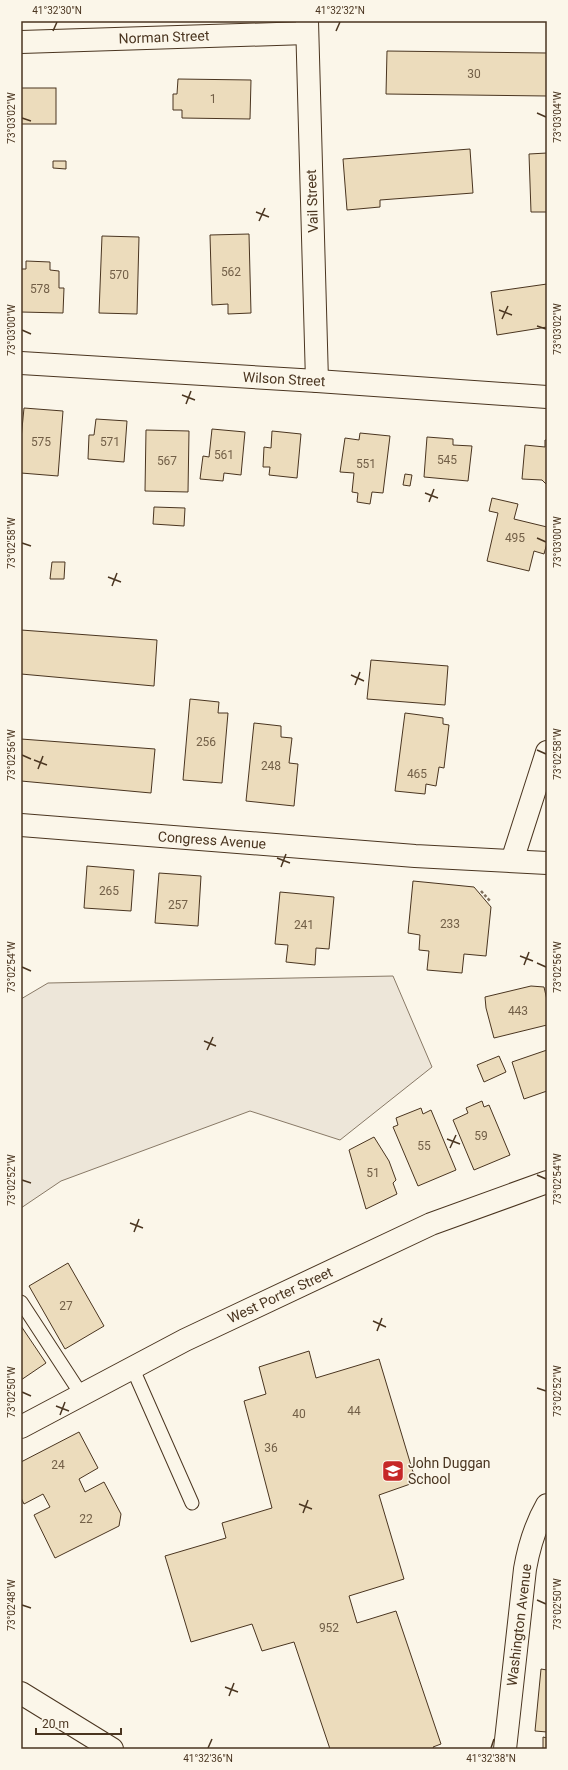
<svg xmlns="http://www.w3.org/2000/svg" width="568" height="1770" viewBox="0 0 568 1770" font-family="Roboto,sans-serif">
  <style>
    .green { fill: #ede6d9; stroke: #887966 }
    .building { fill: #ecdcbc; stroke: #4a3520 }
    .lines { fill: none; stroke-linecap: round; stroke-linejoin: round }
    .lane-casing { stroke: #4a3520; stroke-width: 15 }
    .street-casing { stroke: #4a3520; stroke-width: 24 }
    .secondary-casing { stroke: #4a3520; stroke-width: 24 }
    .path { stroke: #7f6f5c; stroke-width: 2.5; stroke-dasharray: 3 2; stroke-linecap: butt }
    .lane { stroke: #fbf6e9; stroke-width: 13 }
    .street { stroke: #fbf6e9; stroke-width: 22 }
    .secondary { stroke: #fbf6e9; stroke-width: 22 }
    .ticks { fill: none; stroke: #4a3520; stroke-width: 1.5 }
    .labels { text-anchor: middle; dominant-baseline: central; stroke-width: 3; stroke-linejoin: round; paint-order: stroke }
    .number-label { font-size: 12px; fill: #725f47 }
    .street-label { font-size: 14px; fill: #4a3520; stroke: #fbf6e9 }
    .poi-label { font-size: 14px; fill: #4a3520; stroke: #fbf6e9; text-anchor: start }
    .neatline { fill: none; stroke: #4a3520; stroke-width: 1.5 }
    .ticks-label { font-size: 10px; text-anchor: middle; fill: #4a3520 }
  </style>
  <rect width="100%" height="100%" fill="#fbf6e9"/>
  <!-- green -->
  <polygon class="green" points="393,976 432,1067 340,1140 250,1111 61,1181 21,1208 21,999 48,983"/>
  <!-- building -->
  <g class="building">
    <polygon points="387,51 547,53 547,96 386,94"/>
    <polygon points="178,79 251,80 250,119 182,118 182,110 173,110 173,94 177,94"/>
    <rect x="21" y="88" width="35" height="36"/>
    <polygon points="470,149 473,193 380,200 380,207 347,210 343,159"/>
    <polygon points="547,153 547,212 531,212 529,154"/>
    <polygon points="53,161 66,161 66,169 53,168"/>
    <polygon points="249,234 251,313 228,314 228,304 212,305 210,235"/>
    <polygon points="102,236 139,237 137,314 99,313"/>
    <polygon points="26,261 50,262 50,270 59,271 59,288 64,288 63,313 21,312 21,269 26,269"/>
    <polygon points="547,284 547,327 497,335 491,292"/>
    <polygon points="24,408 63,411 58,476 21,473 21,439"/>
    <polygon points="96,419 127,421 124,462 88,459 89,435 94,435"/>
    <polygon points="212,429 245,432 241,475 224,473 223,481 200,479 203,456 209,457"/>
    <polygon points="146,430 189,431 188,492 145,491"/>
    <polygon points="272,431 301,434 297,478 269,475 270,467 263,467 264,447 271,448"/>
    <polygon points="360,433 390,436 383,493 372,492 370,504 357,502 358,493 352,492 354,473 340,472 345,438 359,440"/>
    <polygon points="427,437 453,439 453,445 472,446 468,481 424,477"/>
    <polygon points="545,440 547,440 547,485 542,480 522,479 525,445 545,447"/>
    <polygon points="405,474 412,475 410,486 403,485"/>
    <polygon points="492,498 518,504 514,519 547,527 547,543 544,554 534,551 529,571 487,561 498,513 489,511"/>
    <polygon points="154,507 185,508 184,526 153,524"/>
    <polygon points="52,562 65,562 64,579 50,579"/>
    <polygon points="21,630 157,640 154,686 21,674"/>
    <polygon points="371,660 448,666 445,705 367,699"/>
    <polygon points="190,699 219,702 218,713 228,713 222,783 183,780"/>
    <polygon points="405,713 443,718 443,724 449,725 444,768 439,767 436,786 426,784 425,794 395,791"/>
    <polygon points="254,723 281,726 281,737 292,738 289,763 298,764 294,806 246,801"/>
    <polygon points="21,739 155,749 151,793 21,781"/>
    <polygon points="87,866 134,870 131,911 84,908"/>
    <polygon points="159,873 201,876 198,926 155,923"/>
    <polygon points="413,881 474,887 491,907 486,956 464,954 462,973 427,970 429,951 419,950 420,935 408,933"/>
    <polygon points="280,892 334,897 329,949 316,948 315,965 286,962 288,945 275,944"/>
    <polygon points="531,986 544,987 547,1000 547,1025 494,1038 486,1008 485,997"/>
    <polygon points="547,1050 547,1091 524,1099 512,1062"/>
    <polygon points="499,1056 506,1072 484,1082 477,1065"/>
    <polygon points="482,1101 484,1107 489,1105 510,1155 474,1170 453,1120 468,1113 466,1108"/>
    <polygon points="421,1108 423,1114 431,1110 456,1170 418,1186 393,1127 398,1125 396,1118"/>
    <polygon points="374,1137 389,1161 396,1180 393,1183 397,1194 366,1209 349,1150"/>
    <polygon points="68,1263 104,1326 65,1349 29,1286"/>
    <polygon points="21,1326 46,1363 21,1380"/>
    <polygon points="309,1351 316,1378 379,1359 416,1482 379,1495 404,1579 349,1596 357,1623 396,1611 441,1744 433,1747 434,1749 330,1749 294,1642 262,1651 252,1624 191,1642 165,1556 226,1538 222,1523 272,1508 244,1401 266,1394 259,1367"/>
    <polygon points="79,1432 98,1468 79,1479 85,1492 104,1482 121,1514 119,1526 55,1558 34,1515 50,1507 43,1494 24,1504 21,1498 21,1462"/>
    <polygon points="541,1669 547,1670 547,1732 535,1731"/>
    <polygon points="543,1737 547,1738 547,1749 543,1749"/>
  </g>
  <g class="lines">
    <!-- lane casing -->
    <g class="lane-casing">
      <g id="lane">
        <polyline points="21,1302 81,1394"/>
        <polyline points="132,1367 192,1503"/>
      </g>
    </g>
    <!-- street casing -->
    <g class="street-casing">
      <g id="street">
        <polyline points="307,21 317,381"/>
        <polyline points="21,42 307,33"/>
        <polyline points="512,861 547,752"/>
        <polyline points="21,1427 185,1340 431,1224 547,1182"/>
        <path d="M 505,1749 L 525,1569 C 529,1546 535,1526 547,1505"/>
      </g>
    </g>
    <!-- secondary casing -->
    <g class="secondary-casing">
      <g id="secondary">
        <polyline points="21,363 317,381 547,397"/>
        <polyline points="21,825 415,856 547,863"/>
        <polyline points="21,1693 112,1749"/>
      </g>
    </g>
    <!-- path -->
    <polyline class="path" points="481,891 490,901"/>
    <!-- lane -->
    <use href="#lane" class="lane"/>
    <!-- street -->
    <use href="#street" class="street"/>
    <!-- secondary -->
    <use href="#secondary" class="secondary"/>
  </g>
  <!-- ticks -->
  <path class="ticks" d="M 53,31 L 57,22M 336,31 L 340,22M 537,113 L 546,117M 22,118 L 31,121M 256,212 L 269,217M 259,221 L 265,208M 499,310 L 512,315M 502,319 L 508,306M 537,326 L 546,329M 22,330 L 31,334M 182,395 L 195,400M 186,404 L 191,391M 425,493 L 438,498M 429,502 L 434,489M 537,538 L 546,542M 22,543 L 31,546M 108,577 L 121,582M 112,586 L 117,573M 351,675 L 364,681M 355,685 L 360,672M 537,750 L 546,754M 22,755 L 31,759M 34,760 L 47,765M 38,769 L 43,756M 277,858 L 290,863M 281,867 L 286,854M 520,956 L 533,961M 537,963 L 546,967M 524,965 L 529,952M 22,967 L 31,971M 204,1041 L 216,1046M 207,1050 L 213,1037M 447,1139 L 460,1144M 450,1148 L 456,1135M 537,1175 L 546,1179M 22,1180 L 31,1183M 130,1223 L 143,1228M 134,1232 L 139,1219M 373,1321 L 386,1327M 377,1331 L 382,1318M 537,1388 L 546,1391M 22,1392 L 31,1396M 56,1406 L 69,1411M 60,1415 L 65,1402M 299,1504 L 312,1509M 303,1513 L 308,1500M 537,1600 L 546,1604M 22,1605 L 31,1608M 225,1687 L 238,1692M 229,1696 L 234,1683M 208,1748 L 212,1739M 491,1748 L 494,1739"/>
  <!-- icons -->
  <defs>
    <g id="school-square" transform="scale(1.15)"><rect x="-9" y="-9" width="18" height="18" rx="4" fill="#c62828" stroke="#fbf6e9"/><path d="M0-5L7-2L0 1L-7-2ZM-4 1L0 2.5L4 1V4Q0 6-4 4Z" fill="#fff"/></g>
  </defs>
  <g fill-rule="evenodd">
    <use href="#school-square" x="393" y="1471"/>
  </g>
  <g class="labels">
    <!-- number labels -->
    <g class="number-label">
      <text x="474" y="74">30</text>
      <text x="213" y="99">1</text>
      <text x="231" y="272">562</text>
      <text x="119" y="275">570</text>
      <text x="40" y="289">578</text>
      <text x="41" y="442">575</text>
      <text x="110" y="442">571</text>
      <text x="224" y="455">561</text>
      <text x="447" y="460">545</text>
      <text x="167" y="461">567</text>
      <text x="366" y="464">551</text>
      <text x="515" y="538">495</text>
      <text x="206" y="742">256</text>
      <text x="271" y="766">248</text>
      <text x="417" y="774">465</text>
      <text x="109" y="891">265</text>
      <text x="178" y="905">257</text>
      <text x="450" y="924">233</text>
      <text x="304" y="925">241</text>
      <text x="518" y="1011">443</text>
      <text x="481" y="1136">59</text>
      <text x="424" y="1146">55</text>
      <text x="373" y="1173">51</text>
      <text x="66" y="1306">27</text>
      <text x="354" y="1411">44</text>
      <text x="299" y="1414">40</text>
      <text x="271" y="1448">36</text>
      <text x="58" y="1465">24</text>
      <text x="86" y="1519">22</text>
      <text x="329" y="1628">952</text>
    </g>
    <!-- street labels -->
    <g class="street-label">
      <text transform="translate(164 37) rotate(-2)">Norman Street</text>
      <text transform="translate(312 201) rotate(-92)">Vail Street</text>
      <text transform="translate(284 379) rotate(3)">Wilson Street</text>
      <text transform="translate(212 840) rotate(4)">Congress Avenue</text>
      <text transform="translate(280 1295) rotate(-25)">West Porter Street</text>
      <text transform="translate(519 1625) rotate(-83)">Washington Avenue</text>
    </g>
    <!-- poi labels -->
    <g class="poi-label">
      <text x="408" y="1463">John Duggan<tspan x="408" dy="16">School</tspan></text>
    </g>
  </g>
  <!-- border -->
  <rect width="568" height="1770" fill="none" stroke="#fbf6e9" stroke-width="44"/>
  <!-- scale -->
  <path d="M36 1728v6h85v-6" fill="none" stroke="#4a3520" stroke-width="2"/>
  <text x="42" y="1728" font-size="12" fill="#4a3520" stroke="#fbf6e9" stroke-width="3" paint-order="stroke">20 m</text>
  <rect x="22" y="22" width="524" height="1726" class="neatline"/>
  <g class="ticks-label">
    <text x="57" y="14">41°32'30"N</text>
    <text x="340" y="14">41°32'32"N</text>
    <text transform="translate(557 117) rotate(-90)" y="4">73°03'04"W</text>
    <text transform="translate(11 118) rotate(-90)" y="4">73°03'02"W</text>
    <text transform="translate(557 329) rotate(-90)" y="4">73°03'02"W</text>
    <text transform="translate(11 330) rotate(-90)" y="4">73°03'00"W</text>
    <text transform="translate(557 542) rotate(-90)" y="4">73°03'00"W</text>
    <text transform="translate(11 543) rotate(-90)" y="4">73°02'58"W</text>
    <text transform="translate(557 754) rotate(-90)" y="4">73°02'58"W</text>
    <text transform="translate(11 755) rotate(-90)" y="4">73°02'56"W</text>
    <text transform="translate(557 967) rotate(-90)" y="4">73°02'56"W</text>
    <text transform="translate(11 967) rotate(-90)" y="4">73°02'54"W</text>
    <text transform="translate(557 1179) rotate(-90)" y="4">73°02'54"W</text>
    <text transform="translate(11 1180) rotate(-90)" y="4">73°02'52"W</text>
    <text transform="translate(557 1391) rotate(-90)" y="4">73°02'52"W</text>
    <text transform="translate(11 1392) rotate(-90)" y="4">73°02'50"W</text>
    <text transform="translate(557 1604) rotate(-90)" y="4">73°02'50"W</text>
    <text transform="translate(11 1605) rotate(-90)" y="4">73°02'48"W</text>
    <text x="208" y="1762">41°32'36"N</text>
    <text x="491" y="1762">41°32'38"N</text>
  </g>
</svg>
